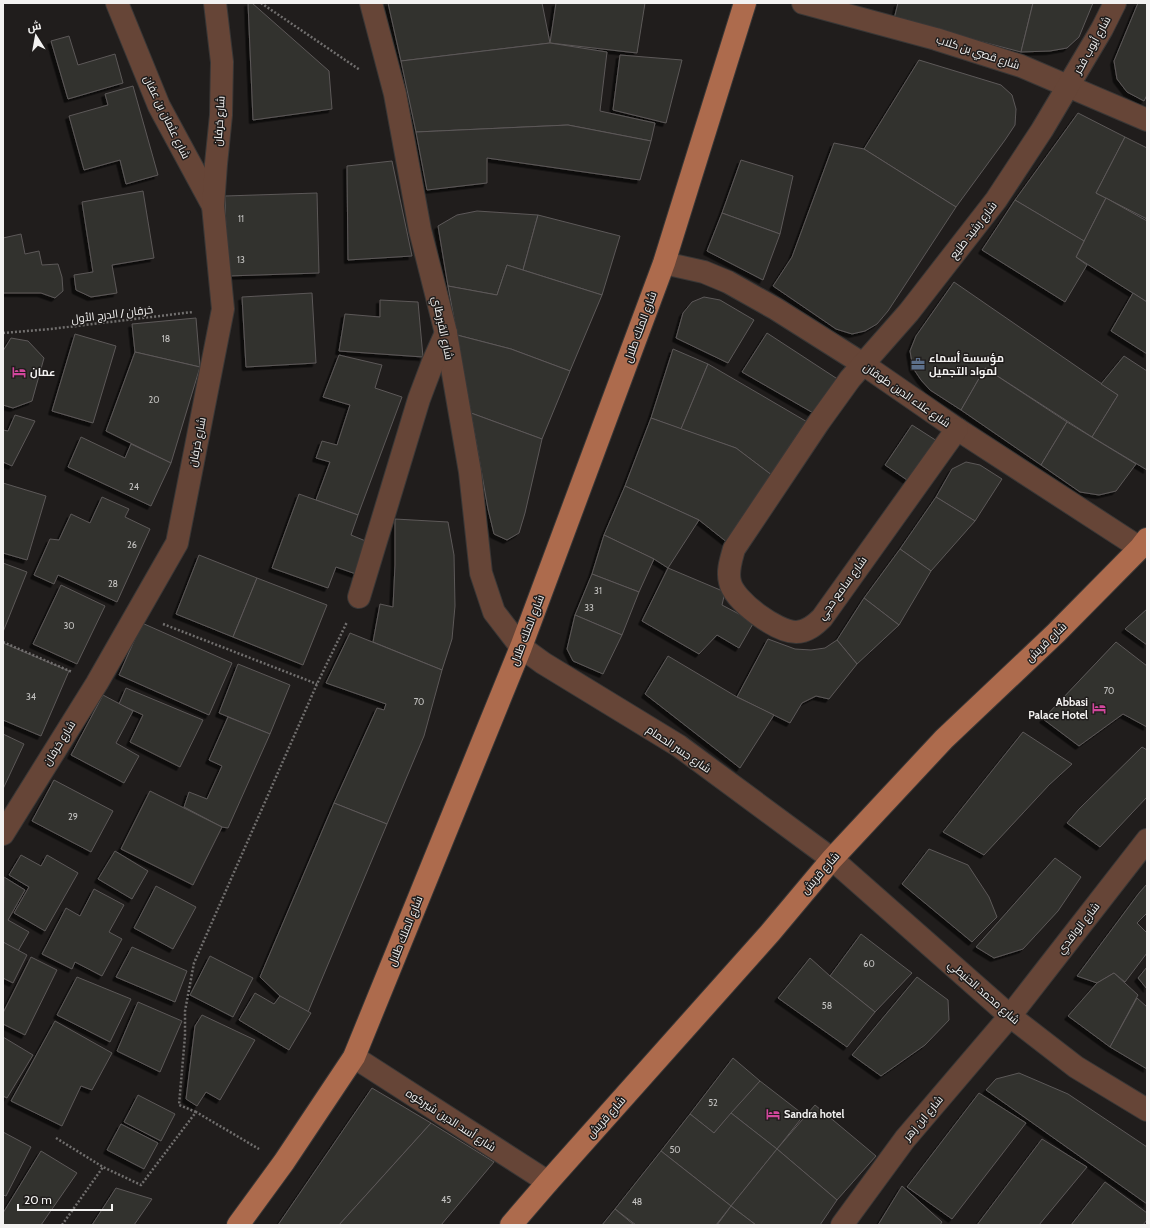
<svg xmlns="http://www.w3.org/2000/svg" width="1150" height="1228" viewBox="0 0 1150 1228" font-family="Cabin,Cairo,sans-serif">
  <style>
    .building { fill: #33302f; stroke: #5c5958; filter: url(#shadow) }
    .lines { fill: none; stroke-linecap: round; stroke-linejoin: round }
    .minor-casing { stroke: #393736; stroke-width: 24 }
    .major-casing { stroke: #393736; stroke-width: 24 }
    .path { stroke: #716f6e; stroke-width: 2.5; stroke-dasharray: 2 2; stroke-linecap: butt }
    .minor { stroke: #664537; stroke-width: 22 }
    .major { stroke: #ad6b4d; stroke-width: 22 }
    .labels { text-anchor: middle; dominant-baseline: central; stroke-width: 3; stroke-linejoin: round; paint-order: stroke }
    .number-label { font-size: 9px; fill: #c3c2c0 }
    .street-label { font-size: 11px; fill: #f3f2f1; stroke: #201d1c }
    .poi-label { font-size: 11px; font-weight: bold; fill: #f3f2f1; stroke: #201d1c; text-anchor: start }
  </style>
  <defs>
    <filter id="shadow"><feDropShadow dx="-3.5" dy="3.5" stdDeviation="0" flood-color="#0009"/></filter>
  </defs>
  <rect width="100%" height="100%" fill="#201d1c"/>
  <!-- building -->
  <g class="building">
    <polygon points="248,3 252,3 329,71 332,109 253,120"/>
    <polygon points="388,3 542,3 550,43 401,61"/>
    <polygon points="556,3 645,3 637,53 550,43"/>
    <polygon points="898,3 1033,3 1021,52 894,19"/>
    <polygon points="1033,3 1093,3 1079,37 1067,48 1050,51 1021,52"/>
    <polygon points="1138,3 1147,3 1147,95 1144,101 1127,92 1117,79 1114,61"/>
    <polygon points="69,36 78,65 115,54 123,83 68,99 51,41"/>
    <polygon points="550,43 607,52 600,111 655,123 651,141 568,125 416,132 401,61"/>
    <polygon points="620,55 682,60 666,123 613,110"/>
    <polygon points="919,60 1001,85 1012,95 1016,109 1015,125 1005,140 956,207 864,149"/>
    <polygon points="133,86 158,175 126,184 120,160 84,170 69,116 108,105 105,94"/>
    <polygon points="1078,113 1125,137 1096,193 1106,198 1084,241 1015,200"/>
    <polygon points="568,125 651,141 640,180 487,158 487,183 427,190 416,132"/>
    <polygon points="1125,137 1147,148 1147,219 1096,193"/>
    <polygon points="834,143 864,149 956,207 888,311 877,324 865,331 852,334 836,329 773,286 792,257"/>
    <polygon points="741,160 793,176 780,234 722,213"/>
    <polygon points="392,161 412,256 348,260 347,166"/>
    <polygon points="143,191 154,258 112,265 117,293 91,297 76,290 74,275 93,272 82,202"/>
    <polygon points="317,193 319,273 227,276 225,196"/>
    <polygon points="1106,198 1147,221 1147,302 1076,257"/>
    <polygon points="1015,200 1084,241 1076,257 1087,265 1065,302 982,250"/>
    <polygon points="477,211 538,215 523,270 507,265 497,295 448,286 438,226 457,215"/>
    <polygon points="722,213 780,234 763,280 707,251"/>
    <polygon points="538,215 620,236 602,295 523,270"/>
    <polygon points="21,234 25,254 39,251 42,265 58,264 62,277 63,291 55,298 41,293 3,293 3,238"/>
    <polygon points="507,265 602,295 570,371 511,349 457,335 448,286 497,295"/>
    <polygon points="954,282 1118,395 1092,437 985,368 961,410 930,390 921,380 913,368 910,351 916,336"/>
    <polygon points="312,293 316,363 246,367 242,297"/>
    <polygon points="1133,293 1147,302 1147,354 1111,331"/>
    <polygon points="704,297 720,300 754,320 728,363 676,338 683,313 692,302"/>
    <polygon points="380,300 418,302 423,357 339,351 345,314 380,317"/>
    <polygon points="196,318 200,367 135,352 132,324"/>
    <polygon points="767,333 839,380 815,414 742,372"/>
    <polygon points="75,334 116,346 93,423 52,411"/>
    <polygon points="457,335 511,349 570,371 542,439 471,413"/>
    <polygon points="11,338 28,341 44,358 32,401 13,408 3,405 3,351"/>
    <polygon points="673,349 708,364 681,429 651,418"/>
    <polygon points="135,352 200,367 171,463 106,431"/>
    <polygon points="339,355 382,365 375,388 402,397 358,515 316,500 330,462 316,458 322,441 337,445 350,405 323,397"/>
    <polygon points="1124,356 1147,371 1147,470 1092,437 1118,395 1101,384"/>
    <polygon points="708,364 809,423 773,476 736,448 681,429"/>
    <polygon points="985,368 1067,422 1041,465 961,410"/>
    <polygon points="471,413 542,439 525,513 519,533 507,540 494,534 488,509"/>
    <polygon points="15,415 35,421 12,466 3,462 3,430 8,431"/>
    <polygon points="651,418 736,448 773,476 728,543 699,520 625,486"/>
    <polygon points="1067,422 1136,464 1116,491 1099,495 1080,492 1041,465"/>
    <polygon points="912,425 937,441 910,482 885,465"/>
    <polygon points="81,437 125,458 131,444 171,463 151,506 68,467"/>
    <polygon points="966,462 980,465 1002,479 975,521 936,497 952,469"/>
    <polygon points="3,483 46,496 27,560 3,553"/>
    <polygon points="625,486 699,520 668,568 654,559 604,535"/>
    <polygon points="299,494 358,515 351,535 368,542 356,574 336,567 328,588 272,568"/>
    <polygon points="102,497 129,509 125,517 150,529 117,602 58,575 54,584 34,575 50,539 59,540 71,514 90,523"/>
    <polygon points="936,497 975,521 931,571 900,549"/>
    <polygon points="395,519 448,522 454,555 455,606 452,639 442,670 373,642 380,604 393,607 395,565"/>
    <polygon points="604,535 654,559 639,592 592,574"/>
    <polygon points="900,549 931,571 899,625 864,598"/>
    <polygon points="199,555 257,578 233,637 176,614"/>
    <polygon points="3,563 27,572 3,632"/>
    <polygon points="668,568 725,592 722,605 754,622 739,648 717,635 699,654 642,621"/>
    <polygon points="592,574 639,592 622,635 575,615"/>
    <polygon points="257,578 327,605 303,665 233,637"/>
    <polygon points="61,585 105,606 77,664 33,644"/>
    <polygon points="864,598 899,625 857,664 837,640"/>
    <polygon points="1147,609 1147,645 1125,629"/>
    <polygon points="575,615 622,635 603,674 573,661 567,649"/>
    <polygon points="142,623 232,663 209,715 119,675"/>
    <polygon points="350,633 442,670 424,736 387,824 334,803 377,708 384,710 386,704 326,683"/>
    <polygon points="768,639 795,649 811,650 825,648 837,640 857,664 829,699 816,696 802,703 790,723 737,697"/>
    <polygon points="1116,642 1147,666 1147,727 1123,714 1079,746 1043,719"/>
    <polygon points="3,643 69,671 41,736 3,720"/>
    <polygon points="668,656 737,697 774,715 740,768 645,694"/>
    <polygon points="238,664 290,685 270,734 219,713"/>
    <polygon points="126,688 203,720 180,767 130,742 143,715 119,704"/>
    <polygon points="103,695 133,711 116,743 139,756 124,783 71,755"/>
    <polygon points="228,717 270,734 228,828 222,827 184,807 189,792 207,799 222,766 209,760"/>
    <polygon points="1023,732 1072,764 1049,785 984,855 943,832"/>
    <polygon points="3,734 24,744 3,789"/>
    <polygon points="1142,747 1147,750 1147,797 1100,847 1067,823 1079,809"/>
    <polygon points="54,780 113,811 91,852 32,821"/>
    <polygon points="150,791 222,827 193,885 121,849"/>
    <polygon points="334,803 387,824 308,1012 280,996 260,977"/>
    <polygon points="929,849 968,865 989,897 997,917 972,942 902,884"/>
    <polygon points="115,851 148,871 132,899 98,879"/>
    <polygon points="21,855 41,866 47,855 78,873 45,931 14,913 29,887 9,875"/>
    <polygon points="1055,858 1081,877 1058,911 1023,949 994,958 976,947"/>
    <polygon points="4,877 25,890 8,920 29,932 18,951 3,942"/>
    <polygon points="1147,884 1147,913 1137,923 1147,933 1147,953 1125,982 1114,973 1097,983 1077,976 1139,893"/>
    <polygon points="156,886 196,907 173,949 134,928"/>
    <polygon points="94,889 124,905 109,932 122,939 102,976 75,962 72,969 42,954 66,908 80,916"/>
    <polygon points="861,934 912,973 875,1012 830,976"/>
    <polygon points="3,942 27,955 13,983 3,978"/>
    <polygon points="132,947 187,971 175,1002 116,977"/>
    <polygon points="210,956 253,978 233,1017 190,995"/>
    <polygon points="31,957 57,970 25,1035 3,1024 3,1013"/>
    <polygon points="810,958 830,976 875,1012 847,1047 778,998"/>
    <polygon points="1147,967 1147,989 1138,978"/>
    <polygon points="1114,973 1138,995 1110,1047 1068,1016 1097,983"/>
    <polygon points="77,977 131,999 110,1042 57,1015"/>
    <polygon points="917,977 948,1000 949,1020 925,1045 881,1076 852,1055"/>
    <polygon points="255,993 274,1004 280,996 311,1013 289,1050 239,1020"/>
    <polygon points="1137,998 1147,1007 1147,1069 1110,1047"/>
    <polygon points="138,1002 182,1021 160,1072 117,1051"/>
    <polygon points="202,1015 255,1040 220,1100 206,1092 197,1106 186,1099 195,1026"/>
    <polygon points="55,1021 112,1053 92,1090 81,1086 62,1126 11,1101"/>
    <polygon points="3,1037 33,1055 7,1098 3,1096"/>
    <polygon points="733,1058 760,1081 714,1133 690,1114"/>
    <polygon points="1019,1073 1068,1094 1147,1147 1147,1204 986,1090 996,1079"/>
    <polygon points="760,1081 804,1115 777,1149 731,1113"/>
    <polygon points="372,1088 431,1123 339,1225 278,1225"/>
    <polygon points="979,1093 1026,1123 952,1219 907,1187"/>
    <polygon points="138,1095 175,1114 161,1141 124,1122"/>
    <polygon points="815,1105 876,1156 837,1200 777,1149"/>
    <polygon points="731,1113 777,1149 731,1206 661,1151 690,1114 714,1133"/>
    <polygon points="431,1123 494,1162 441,1225 339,1225"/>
    <polygon points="121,1124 158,1143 144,1169 107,1150"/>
    <polygon points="3,1132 31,1147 6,1196 3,1195"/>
    <polygon points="1042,1139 1087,1167 1039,1225 977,1225"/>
    <polygon points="777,1149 837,1200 820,1225 756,1225 731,1206"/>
    <polygon points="41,1151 77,1173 41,1225 3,1225 3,1213"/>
    <polygon points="661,1151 731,1206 716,1225 636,1225 615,1209"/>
    <polygon points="1105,1182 1147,1213 1147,1220 1143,1225 1071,1225"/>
    <polygon points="902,1186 942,1222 940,1225 878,1225"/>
    <polygon points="116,1188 152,1199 134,1225 92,1225"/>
    <polygon points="731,1206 756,1225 717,1225"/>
    <polygon points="615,1209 634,1225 602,1225"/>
  </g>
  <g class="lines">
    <!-- minor casing -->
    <g class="minor-casing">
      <g id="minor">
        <polyline points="117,3 159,106 213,206"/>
        <polyline points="371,3 395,94 420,230 446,333 470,472 481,573 494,612 521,647 543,663 679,746 832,859 1010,1016 1076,1067 1147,1110"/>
        <polyline points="803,3 936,39 1021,66 1147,120"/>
        <polyline points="664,263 704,272 728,282 776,309 863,364 957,429 1140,548"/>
        <path d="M 957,429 L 822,618 C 815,625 807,632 796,632 C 777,632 734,601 730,582 C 727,571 731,560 734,549 L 819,422 L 850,379 L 909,312 L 996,200 L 1042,130 L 1102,29 L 1115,3"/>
        <polyline points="359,597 419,399 433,362 446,333"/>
        <polyline points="3,834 97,683 177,543 223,309 213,206 216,164 221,115 222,62 215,3"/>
        <polyline points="354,1057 548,1182"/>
        <polyline points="842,1225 905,1139 1010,1016 1147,840"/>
      </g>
    </g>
    <!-- major casing -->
    <g class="major-casing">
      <g id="major">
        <polyline points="238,1225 284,1162 354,1057 521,647 664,263 745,3"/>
        <polyline points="511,1225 548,1182 770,933 832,859 944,739 1056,633 1140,548 1147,539"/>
      </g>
    </g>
    <!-- path -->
    <g class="path">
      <polyline points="261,3 360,70"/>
      <polyline points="3,333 51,329 193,312"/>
      <polyline points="163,624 317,684"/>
      <polyline points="3,642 72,672"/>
      <polyline points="196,1112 179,1105 185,1036 185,1011 194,963 317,684 347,622"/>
      <polyline points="56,1138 103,1167 141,1185 196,1112 259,1149"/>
      <polyline points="62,1225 103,1167"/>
    </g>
    <!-- minor -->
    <use href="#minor" class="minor"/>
    <!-- major -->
    <use href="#major" class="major"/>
  </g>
  <!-- icons -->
  <defs>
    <g id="office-bare" transform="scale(1.08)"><path d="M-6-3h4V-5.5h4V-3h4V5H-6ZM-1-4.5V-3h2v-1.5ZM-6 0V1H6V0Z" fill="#5c6f8a" stroke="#201d1c" stroke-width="2.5" paint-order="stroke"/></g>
    <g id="hotel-bare" transform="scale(1.08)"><path d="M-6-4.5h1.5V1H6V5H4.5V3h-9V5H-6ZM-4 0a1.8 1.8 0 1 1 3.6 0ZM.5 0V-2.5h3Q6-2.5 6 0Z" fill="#d1479c" stroke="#201d1c" stroke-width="2.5" paint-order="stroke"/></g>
  </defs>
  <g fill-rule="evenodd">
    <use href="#office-bare" x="918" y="364"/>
    <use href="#hotel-bare" x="19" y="372"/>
    <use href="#hotel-bare" x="1099" y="708"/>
    <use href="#hotel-bare" x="773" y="1114"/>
  </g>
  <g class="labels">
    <!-- number labels -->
    <g class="number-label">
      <text x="241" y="218">11</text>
      <text x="241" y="259">13</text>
      <text x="166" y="338">18</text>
      <text x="154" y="399">20</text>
      <text x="134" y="486">24</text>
      <text x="132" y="544">26</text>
      <text x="113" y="583">28</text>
      <text x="598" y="590">31</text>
      <text x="589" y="607">33</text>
      <text x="69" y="625">30</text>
      <text x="1109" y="690">70</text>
      <text x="31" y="696">34</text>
      <text x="419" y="701">70</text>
      <text x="73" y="816">29</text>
      <text x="869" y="963">60</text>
      <text x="827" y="1005">58</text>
      <text x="713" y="1102">52</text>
      <text x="675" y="1149">50</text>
      <text x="446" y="1199">45</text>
      <text x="637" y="1201">48</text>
    </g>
    <!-- street labels -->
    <g class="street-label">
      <text transform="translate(1092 45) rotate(-61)">شارع أيوب فخر</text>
      <text transform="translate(978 52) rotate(18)">شارع قصي بن كلاب</text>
      <text transform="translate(167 117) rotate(64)">شارع عثمان بن عفان</text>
      <text transform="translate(219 121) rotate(-86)">شارع خرفان</text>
      <text transform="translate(973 230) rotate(-52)">شارع رشيد طليع</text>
      <text transform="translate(112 314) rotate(-7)">خرفان / الدرج الأول</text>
      <text transform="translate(640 327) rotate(-70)">شارع الملك طلال</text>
      <text transform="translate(443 328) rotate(78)">شارع القبرطاي</text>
      <text transform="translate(907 395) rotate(35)">شارع علاء الدين طوقان</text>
      <text transform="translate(197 442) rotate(-79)">شارع خرفان</text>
      <text transform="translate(842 588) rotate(-54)">شارع سامع حجي</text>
      <text transform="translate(527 630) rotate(-69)">شارع الملك طلال</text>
      <text transform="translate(1046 642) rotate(-44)">شارع قريش</text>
      <text transform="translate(59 743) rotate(-58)">شارع خرفان</text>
      <text transform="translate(679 749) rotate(34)">شارع جسر الحمام</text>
      <text transform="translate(820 873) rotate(-49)">شارع قريش</text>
      <text transform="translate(1078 928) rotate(-52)">شارع الواقدي</text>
      <text transform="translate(405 931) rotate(-68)">شارع الملك طلال</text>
      <text transform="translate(984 992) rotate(41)">شارع محمد الحنيطي</text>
      <text transform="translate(606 1117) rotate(-48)">شارع قريش</text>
      <text transform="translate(923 1118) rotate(-50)">شارع ابن زهر</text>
      <text transform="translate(451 1120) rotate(33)">شارع أسد الدين شيركوه</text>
    </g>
    <!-- poi labels -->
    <g class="poi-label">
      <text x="929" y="358">مؤسسة أسماء<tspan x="929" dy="13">لمواد التجميل</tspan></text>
      <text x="30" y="372">عمان</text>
      <text x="1088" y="702" text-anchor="end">Abbasi<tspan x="1088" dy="13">Palace Hotel</tspan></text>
      <text x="784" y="1114">Sandra hotel</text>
    </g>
  </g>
  <!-- border -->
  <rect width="1150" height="1228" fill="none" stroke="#f3f2f1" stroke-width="8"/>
  <!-- north arrow -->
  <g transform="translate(36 36) rotate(349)" stroke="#201d1c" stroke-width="3" paint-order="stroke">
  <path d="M0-3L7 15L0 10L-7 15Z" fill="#f3f2f1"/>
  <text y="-6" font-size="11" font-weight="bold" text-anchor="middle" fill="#f3f2f1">ش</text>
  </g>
  <!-- scale -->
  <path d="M18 1204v6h94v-6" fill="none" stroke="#f3f2f1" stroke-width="2"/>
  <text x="24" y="1204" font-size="12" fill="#f3f2f1" stroke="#201d1c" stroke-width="3" paint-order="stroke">20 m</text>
</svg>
